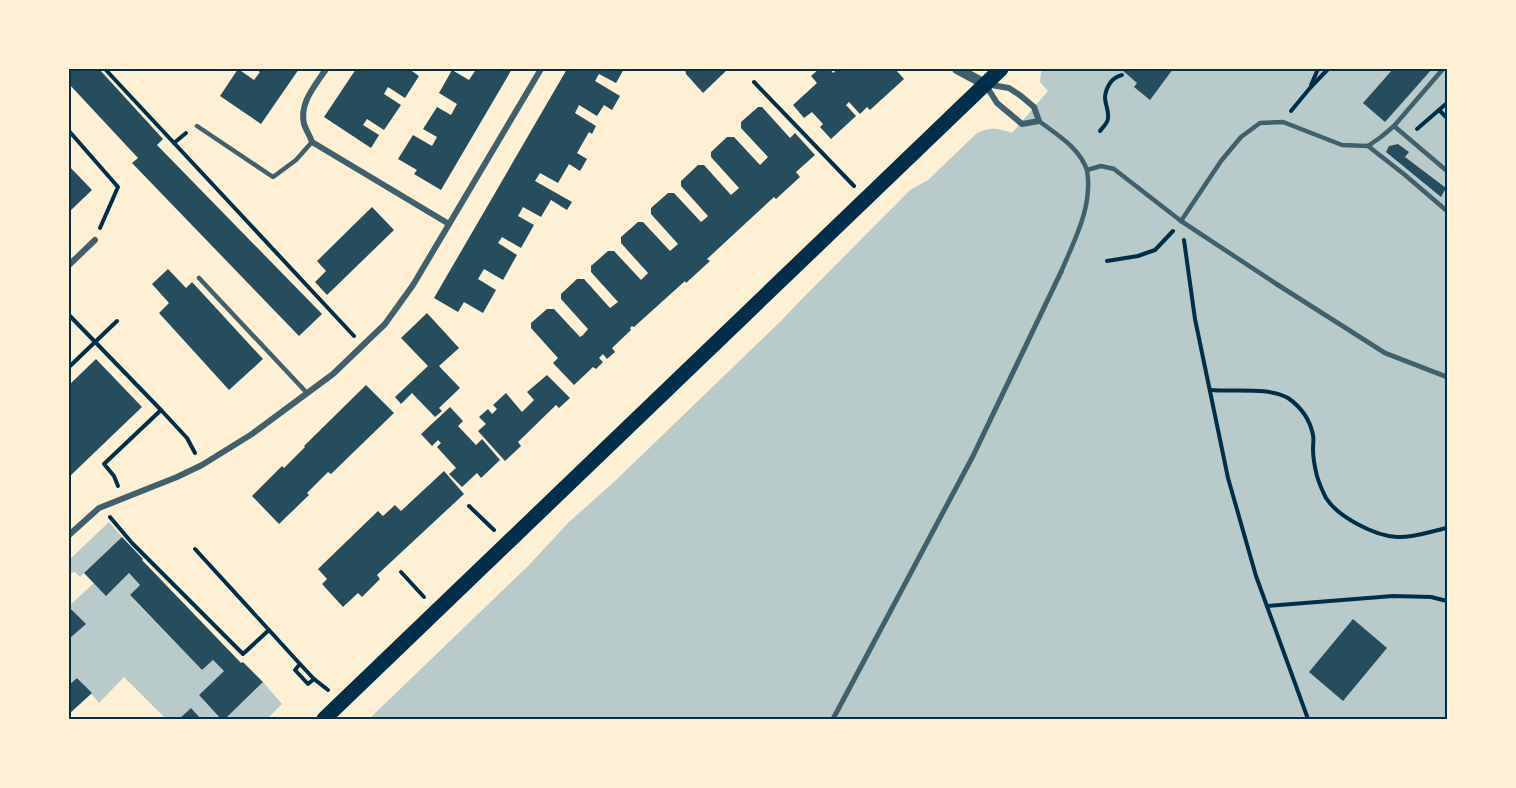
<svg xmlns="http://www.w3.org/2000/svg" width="1516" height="788" viewBox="0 0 1516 788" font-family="Cabin,sans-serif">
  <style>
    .green { fill: #b9caca }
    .building { fill: #264d5e }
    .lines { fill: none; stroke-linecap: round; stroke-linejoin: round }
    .path { stroke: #003049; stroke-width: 4 }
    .service { stroke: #3f606c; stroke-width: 4.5 }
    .pedestrian { stroke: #3f606c; stroke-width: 5 }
    .minor { stroke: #3f606c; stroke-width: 6 }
    .tertiary { stroke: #3f606c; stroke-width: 10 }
    .primary { stroke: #003049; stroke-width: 15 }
    .neatline { fill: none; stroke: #003049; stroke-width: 2 }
  </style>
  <rect width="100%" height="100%" fill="#fdf0d5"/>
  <!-- green -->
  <g class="green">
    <path d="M 1044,69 L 1447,69 L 1447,719 L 369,719 L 528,566 L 569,522 L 615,481 L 782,320 L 795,306 L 910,190 L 928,180 L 977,133 C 992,126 998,129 1012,133 L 1048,91 L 1040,82 L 1041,72 Z"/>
    <polygon points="109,522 122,537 84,573 80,577 75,572 71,573 69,571 69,560"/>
    <polygon points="129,573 140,585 130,596 202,670 213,660 224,671 199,695 221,719 201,719 191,708 179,719 166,719 124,677 99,703 78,678 69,685 69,639 85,624 69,606 94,583 106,595"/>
    <polygon points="263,682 282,704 267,719 225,719"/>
  </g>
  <!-- building -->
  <g class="building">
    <polygon points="69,69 99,69 163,139 157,145 322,314 299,336 132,163 138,158 69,84"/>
    <polygon points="238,69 254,80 260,72 255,69 299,69 261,124 220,96"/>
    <polygon points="356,69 409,69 419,76 405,98 388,87 384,94 401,105 384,130 367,119 363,125 379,135 371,148 324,117"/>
    <polygon points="472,69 512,69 441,190 414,174 417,170 398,159 413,135 432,146 437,137 423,129 437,107 451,115 457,104 439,93 452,70 469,80 475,71"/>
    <polygon points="567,69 624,69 616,83 599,74 595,81 620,96 612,110 604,105 597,116 579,105 575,113 596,126 592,134 589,132 577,153 587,159 580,171 569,164 558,183 540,173 535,181 572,202 567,210 551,200 541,217 523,207 518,216 534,225 521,248 502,237 498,243 517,255 503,280 484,269 478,279 496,290 483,313 464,302 458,312 434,298"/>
    <polygon points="685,69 728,69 703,93 686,74"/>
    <polygon points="819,69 830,69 833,73 838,69 895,69 904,79 870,110 867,107 860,114 849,102 846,105 856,116 831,139 820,127 823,124 812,112 804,118 793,105 817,83 811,76"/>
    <polygon points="1121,69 1173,69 1150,100 1134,87 1137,83"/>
    <polygon points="1393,69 1432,69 1385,122 1363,103"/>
    <polygon points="758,107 762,107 790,138 795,133 815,155 796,172 800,177 776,199 774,197 707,259 710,261 686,283 685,281 634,327 632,326 630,328 631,330 612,348 615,352 607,359 603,354 599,358 603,362 596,369 593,367 574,385 553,363 558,358 531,328 531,323 547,309 554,309 580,337 583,335 588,329 561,299 561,294 577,279 584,279 610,308 618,302 591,272 591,266 608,251 614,251 641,280 648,273 621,243 621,237 638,222 643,222 670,251 678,244 651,214 651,208 668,193 674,193 701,222 706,218 708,216 681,186 681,181 698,165 704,165 731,195 739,188 711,157 711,152 727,137 734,137 760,165 768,157 741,128 741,122"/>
    <polygon points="1398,144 1409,152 1405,157 1446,188 1441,197 1386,152 1389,146"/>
    <polygon points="69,166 92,190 69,212"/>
    <polygon points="372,207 394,230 327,295 315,282 326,271 317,261"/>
    <polygon points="168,269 186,288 192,282 263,359 229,390 159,313 169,303 152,284"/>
    <polygon points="427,313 459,348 439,366 460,388 439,408 442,411 435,417 412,393 401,404 395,397 428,366 401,338"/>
    <polygon points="96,359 142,407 69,477 69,385"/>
    <polygon points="547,375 570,398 559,408 556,405 518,442 521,446 505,461 478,431 486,424 479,417 488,409 492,414 497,409 493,405 506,393 522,412 534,400 527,392"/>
    <polygon points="366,385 394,413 331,474 328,472 307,493 309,495 279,524 252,496 282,466 284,468 305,447 304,446"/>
    <polygon points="450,407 463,421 458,426 476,445 482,439 500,460 481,478 477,473 462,487 449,474 456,468 437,447 441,443 438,440 432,446 421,434"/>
    <polygon points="444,471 464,494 377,575 380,579 362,597 358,593 343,607 322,584 327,579 318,569 378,511 383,516 395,505 401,511"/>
    <polygon points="122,537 143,559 142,560 241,663 243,662 263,682 225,719 221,719 199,695 224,671 213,660 202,670 130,595 140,585 129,573 106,596 84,573"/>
    <polygon points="69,607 86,624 70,638 69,637"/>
    <polygon points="1353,619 1387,648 1343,701 1309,672"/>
    <polygon points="77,678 92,693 69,714 69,685"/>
    <polygon points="191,708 201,719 179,719"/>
  </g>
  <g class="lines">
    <!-- path -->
    <g class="path">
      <polyline points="105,69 354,336"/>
      <polyline points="754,82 854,186"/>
      <polyline points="1311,85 1318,69"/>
      <polyline points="1439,110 1447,118"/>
      <polyline points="1291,111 1310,88 1328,69"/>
      <polyline points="1417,129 1447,103"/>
      <polyline points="69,131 118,187 100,228"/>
      <path d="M 1100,131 C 1103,127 1108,123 1108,118 C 1109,111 1105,104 1105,97 C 1106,87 1112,77 1122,75"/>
      <polyline points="174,143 186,133"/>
      <polyline points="1184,240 1195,319 1228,478 1256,576 1308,719"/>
      <polyline points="1107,261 1138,256 1155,250 1173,231"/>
      <polyline points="69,315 161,410"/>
      <polyline points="69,367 117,321"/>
      <path d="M 1211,390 C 1233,392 1270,387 1288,398 C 1301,407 1310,420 1313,435 C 1314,440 1313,444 1313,449 C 1313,457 1315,468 1317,476 C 1319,483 1323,492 1326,498 C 1338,517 1375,536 1397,537 C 1414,538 1431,531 1447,528"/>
      <polyline points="118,486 114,476 104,464 161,410 187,438 195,453"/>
      <polyline points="469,506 494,530"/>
      <polyline points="110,517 132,543 243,654 269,630"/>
      <polyline points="195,549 300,664 295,670 308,684 314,679 328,690"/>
      <polyline points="401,572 424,597"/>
      <polyline points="1267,606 1393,596 1431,597 1447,601"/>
      <polyline points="300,664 314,679"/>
    </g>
    <!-- service -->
    <g class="service">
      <path d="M 1039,121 C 1057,135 1079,147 1087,170 L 1101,166 L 1114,169 L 1181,221 L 1278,285"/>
      <polyline points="197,126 273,177 296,160 312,142"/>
      <polyline points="1394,126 1447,171"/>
      <polyline points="1368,146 1405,175 1447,211"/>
      <polyline points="1181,221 1221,161 1241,137 1260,123 1283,122 1342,145 1368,146 1381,137 1394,126 1443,69"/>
      <path d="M 1061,272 C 1075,239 1093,206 1087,170"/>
      <polyline points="199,278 307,393"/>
    </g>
    <!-- pedestrian -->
    <g class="pedestrian">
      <polyline points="1278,285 1385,353 1447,377"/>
      <polyline points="833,719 973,456 1061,272"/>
    </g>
    <!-- minor -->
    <g class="minor">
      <path d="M 326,69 C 315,86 299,103 304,124 C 306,130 310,136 312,142 L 449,224"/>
      <polygon points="985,84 1009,88 1021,96 1034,107 1039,121 1022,124 997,103"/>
      <polyline points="69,265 95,240"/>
      <polyline points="69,535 99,508 177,477 202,465 252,434 333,374 385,324 413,285 541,69"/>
    </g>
    <!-- tertiary -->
    <polyline class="tertiary" points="957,69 985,84"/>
    <!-- primary -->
    <polyline class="primary" points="324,719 1001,69"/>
  </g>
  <!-- border -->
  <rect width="1516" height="788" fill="none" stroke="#fdf0d5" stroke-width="141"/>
  <rect x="70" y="70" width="1376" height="648" class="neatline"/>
</svg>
